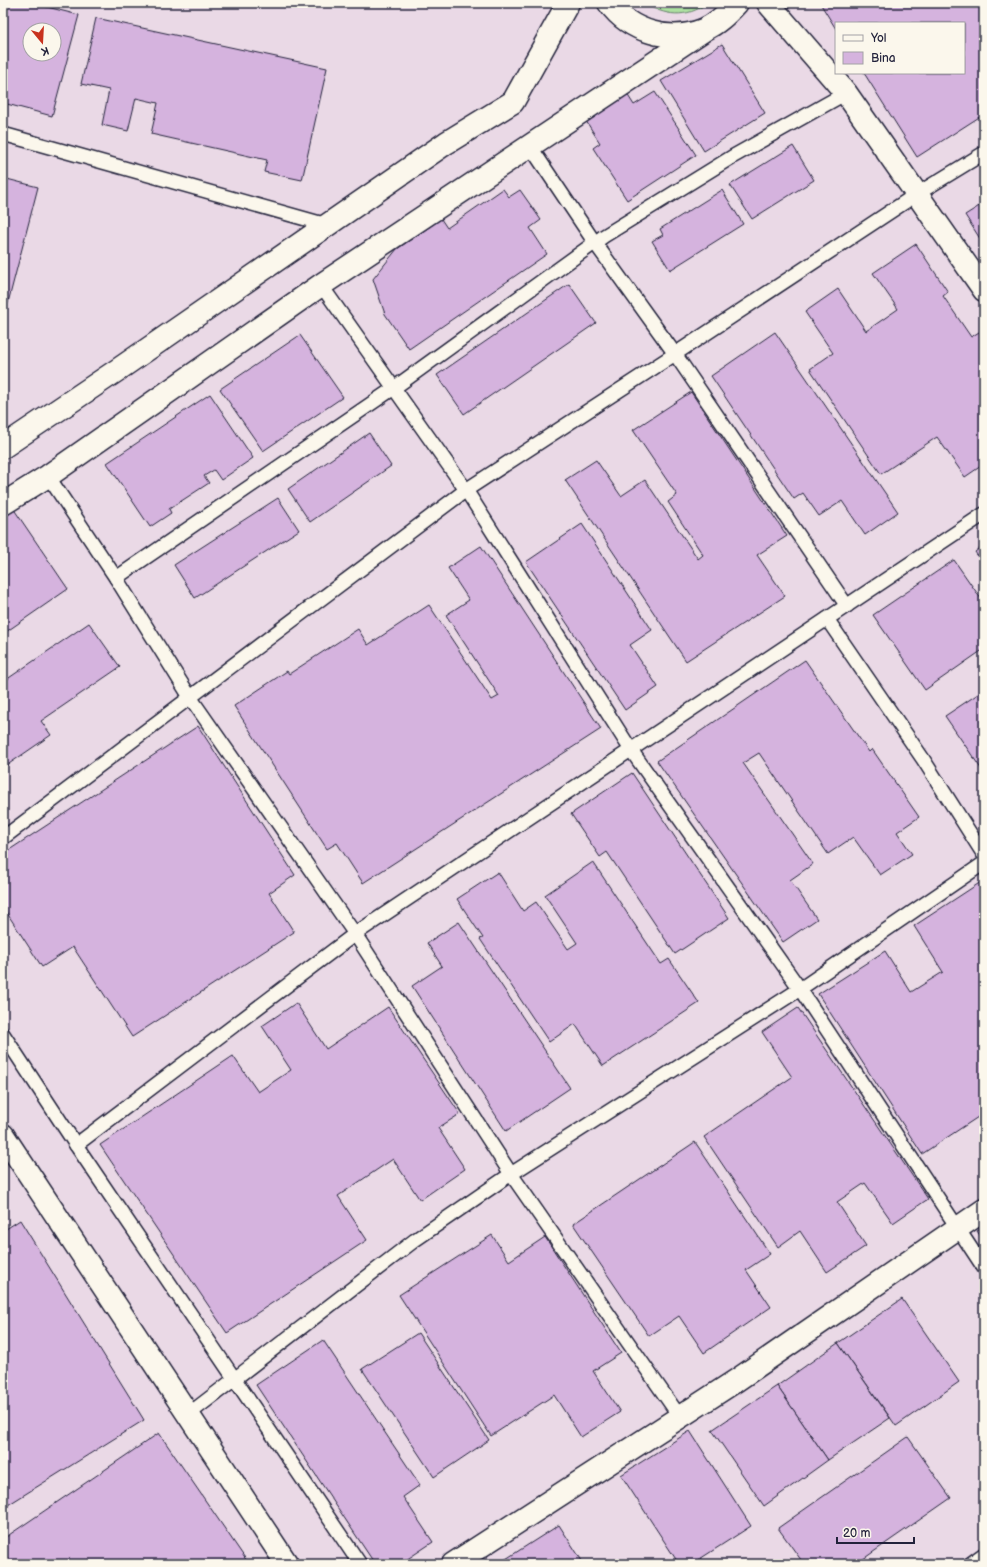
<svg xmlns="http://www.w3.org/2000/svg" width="987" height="1567" viewBox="0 0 987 1567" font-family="'Balsamiq Sans',sans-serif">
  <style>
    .built { fill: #ead9e6; fill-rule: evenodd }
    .green { fill: #ade0a1; stroke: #68816e }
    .building { fill: #d5b3de; stroke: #22223b; fill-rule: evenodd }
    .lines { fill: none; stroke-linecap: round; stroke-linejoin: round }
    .lane-casing { stroke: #22223b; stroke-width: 16 }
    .secondary-casing { stroke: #22223b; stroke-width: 25 }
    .lane { stroke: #fbf7ec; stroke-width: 13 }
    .secondary { stroke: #fbf7ec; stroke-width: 22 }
  </style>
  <rect width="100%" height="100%" fill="#f3e9e9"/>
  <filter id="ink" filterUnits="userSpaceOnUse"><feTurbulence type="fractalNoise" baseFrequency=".025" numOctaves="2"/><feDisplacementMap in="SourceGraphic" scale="8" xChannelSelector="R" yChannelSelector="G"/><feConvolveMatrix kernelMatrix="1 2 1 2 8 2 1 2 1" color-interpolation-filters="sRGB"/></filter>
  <g filter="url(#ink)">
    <!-- built -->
    <path class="built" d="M 3,3 L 984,3 L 984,1564 L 3,1564 ZM 836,23 L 964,23 L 964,73 L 836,73 ZM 30,30 L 54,30 L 54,54 L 30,54 Z"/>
    <!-- green -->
    <path class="green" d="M 643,3 L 708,3 C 685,19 666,16 643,3 Z"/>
    <!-- building -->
    <g class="building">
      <path d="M 3,3 L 31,3 L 79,15 L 52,116 L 3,103 ZM 30,30 L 54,30 L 54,54 L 30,54 Z"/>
      <polygon points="820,3 984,3 984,114 917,157 864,73 964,73 964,23 836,23 836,29"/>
      <polygon points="96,18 327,68 302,180 264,172 267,160 151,134 158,103 136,98 128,131 102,125 109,90 81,84"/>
      <polygon points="722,44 765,113 704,151 661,81"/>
      <polygon points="655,92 696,155 627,200 593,148 600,143 586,121 627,94 634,105"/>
      <polygon points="793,146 814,180 752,219 730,185"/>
      <polygon points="3,178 38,187 3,322"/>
      <polygon points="503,189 509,197 520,190 541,220 530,228 547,254 409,349 385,314 373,279 397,249 441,219 447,228"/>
      <polygon points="722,190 743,224 670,270 652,241 663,235 660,229"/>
      <polygon points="984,203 984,245 965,215"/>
      <polygon points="916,244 948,292 943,296 971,337 984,329 984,464 965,477 937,437 881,474 810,369 833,353 805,312 838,289 866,331 898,309 873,273"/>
      <polygon points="569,284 596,323 464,414 437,375"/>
      <polygon points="775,332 898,512 865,535 842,501 819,516 803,493 794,499 711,376"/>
      <polygon points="300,335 343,397 263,451 220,389"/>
      <polygon points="691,392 787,536 757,555 785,596 686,661 565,480 596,460 621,496 645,480 698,559 703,555 668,502 677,495 633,430"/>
      <polygon points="210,394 253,458 221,480 214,470 204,476 209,483 169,509 171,513 150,527 107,463"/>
      <polygon points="369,433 391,466 310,522 288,489"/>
      <polygon points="278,498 299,530 195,598 174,565"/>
      <polygon points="13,508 68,589 3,634 3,515"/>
      <polygon points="582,524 652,630 630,645 658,687 625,710 526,562"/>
      <polygon points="984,545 984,565 975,552"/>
      <polygon points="481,546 601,729 363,883 337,843 327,849 234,706 287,671 289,674 358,629 368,645 429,605 492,700 499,696 446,615 469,600 448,568"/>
      <polygon points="954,560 984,603 984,649 925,690 873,615"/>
      <polygon points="89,623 120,667 41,721 51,735 3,768 3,682"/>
      <polygon points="805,660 869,752 872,749 919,817 897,832 912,854 880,875 853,837 828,854 759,753 743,763 813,864 790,880 817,919 783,942 657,761"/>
      <polygon points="984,690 984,773 945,716"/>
      <polygon points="198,726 295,875 269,893 294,932 132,1037 73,947 42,967 3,907 3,854"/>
      <polygon points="632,773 729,918 675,954 607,852 600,857 571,814"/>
      <polygon points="593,862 661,964 669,959 699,1003 603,1066 575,1024 549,1042 480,939 483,938 457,899 498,872 523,911 536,902 568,949 577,943 545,895"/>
      <polygon points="984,880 984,1127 978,1117 922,1154 818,994 885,951 911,992 943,972 914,926"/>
      <polygon points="459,922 570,1088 506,1131 412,986 442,966 427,943"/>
      <polygon points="296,1003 326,1049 388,1007 460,1114 438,1128 465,1169 420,1200 393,1159 338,1196 367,1240 227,1333 100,1145 233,1056 258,1092 291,1070 262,1026"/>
      <polygon points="798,1008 928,1199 893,1223 865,1183 837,1202 866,1246 827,1272 800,1231 778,1247 704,1137 792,1077 762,1032"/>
      <polygon points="695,1142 770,1254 746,1270 771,1307 704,1353 679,1316 649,1336 573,1224"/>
      <polygon points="20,1220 144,1420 3,1508 3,1231"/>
      <polygon points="984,1227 984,1241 977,1231"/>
      <polygon points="492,1235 509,1261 545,1237 621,1353 593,1371 620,1412 581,1437 554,1395 491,1436 399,1295"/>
      <polygon points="902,1299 959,1382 896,1426 838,1343"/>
      <polygon points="418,1333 489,1440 434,1477 362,1369"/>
      <polygon points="323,1340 420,1485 403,1497 433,1542 400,1564 375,1564 256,1385"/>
      <polygon points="838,1343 890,1418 828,1460 777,1386"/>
      <polygon points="777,1386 828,1460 764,1506 712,1430"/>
      <polygon points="690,1431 751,1526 692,1564 679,1564 621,1475"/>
      <polygon points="159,1433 249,1564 3,1564 3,1539"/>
      <polygon points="908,1437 951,1498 856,1564 804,1564 778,1528"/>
      <polygon points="559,1525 584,1564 498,1564"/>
    </g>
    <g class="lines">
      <!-- lane casing -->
      <g class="lane-casing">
        <g id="lane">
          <polyline points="3,134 327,225"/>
          <polyline points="530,146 595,243 675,354 847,606"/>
          <polyline points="321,285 466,490 631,750 800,989 984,1268"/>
          <polyline points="48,476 116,578 190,697 355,934 511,1174 680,1417"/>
          <polyline points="116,578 394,388 604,236 732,157 846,93"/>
          <polyline points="827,619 923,759 984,855"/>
          <polyline points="3,838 466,490 675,354 917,194 984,153"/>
          <polyline points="3,1034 76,1145 360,1564"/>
          <polyline points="76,1145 355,934 984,514"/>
          <polyline points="189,1414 415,1240 511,1174 800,989 984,863"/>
          <polyline points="970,1564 984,1554"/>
        </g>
      </g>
      <!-- secondary casing -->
      <g class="secondary-casing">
        <g id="secondary">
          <path d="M 609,3 C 630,32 670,43 703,30 C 717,24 727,14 737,3"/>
          <polyline points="768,3 846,93 984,290"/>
          <polyline points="3,447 119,369 446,143 513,102 568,3"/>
          <polyline points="3,504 48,476 321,285 704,30"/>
          <polyline points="3,1135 287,1564"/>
          <polyline points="453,1564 737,1380 984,1210"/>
        </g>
      </g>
      <!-- lane -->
      <use href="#lane" class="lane"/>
      <!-- secondary -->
      <use href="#secondary" class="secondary"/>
    </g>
  </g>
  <!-- margin -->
  <rect width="987" height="1567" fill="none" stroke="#fbf7ec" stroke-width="16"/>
  <rect x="8" y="8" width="971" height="1551" fill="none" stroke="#22223b" stroke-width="1.5" filter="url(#ink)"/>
  <!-- legend -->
  <rect x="835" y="22" width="130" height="52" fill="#fbf7ec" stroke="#a4a2a5"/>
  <rect x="843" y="35" width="20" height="6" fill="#fbf7ec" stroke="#a4a2a5"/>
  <text x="871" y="42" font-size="12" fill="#22223b">Yol</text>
  <rect x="843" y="52" width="20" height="12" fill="#d5b3de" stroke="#a4a2a5"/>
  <text x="871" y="62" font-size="12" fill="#22223b">Bina</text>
  <!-- north arrow -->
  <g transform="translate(42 42) rotate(162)"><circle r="19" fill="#fbf7ec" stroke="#a4a2a5"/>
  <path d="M0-3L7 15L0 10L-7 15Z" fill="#c8321e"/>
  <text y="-6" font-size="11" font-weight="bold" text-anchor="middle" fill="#22223b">K</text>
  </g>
  <!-- scale -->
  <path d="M837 1537v6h77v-6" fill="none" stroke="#22223b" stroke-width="2"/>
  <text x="843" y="1537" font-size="12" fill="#22223b" stroke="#fbf7ec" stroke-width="3" paint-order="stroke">20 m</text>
</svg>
